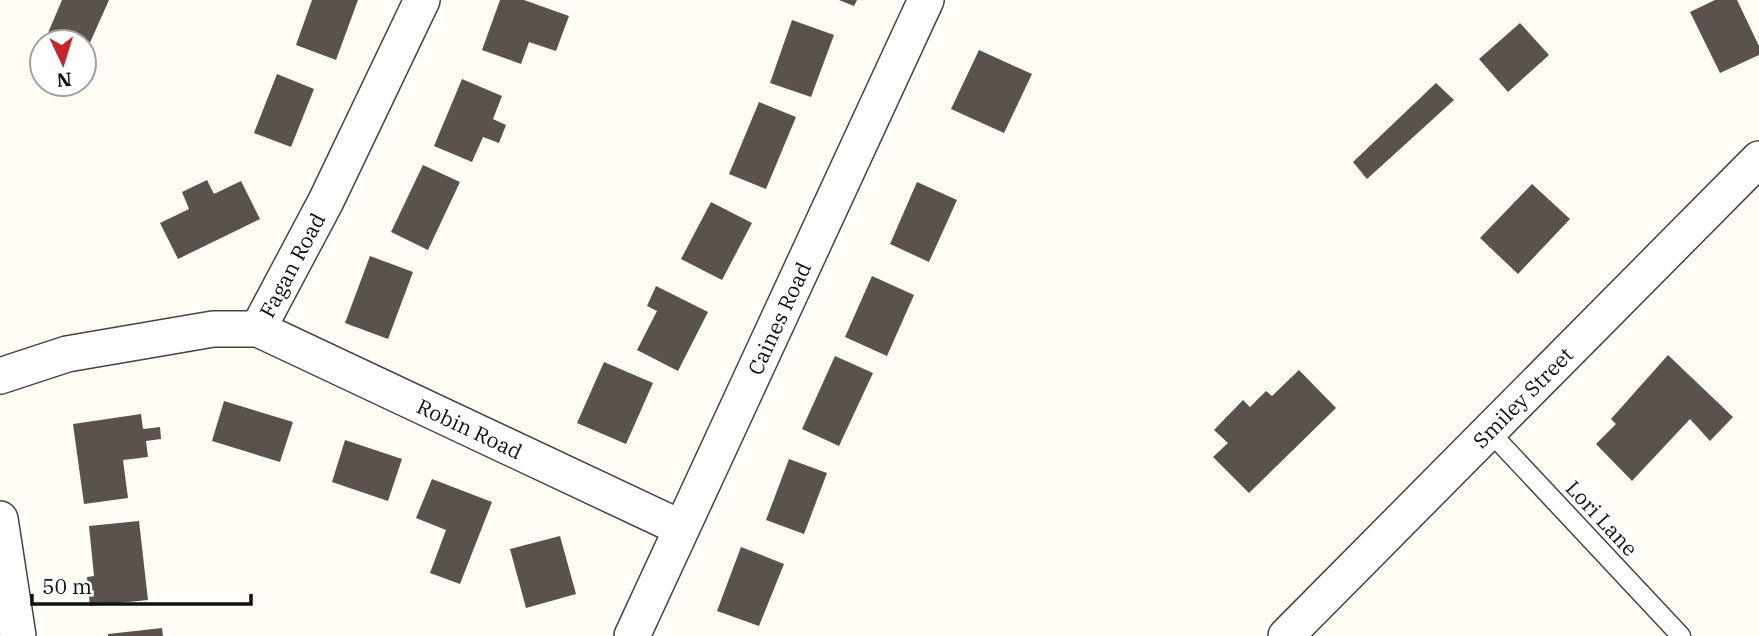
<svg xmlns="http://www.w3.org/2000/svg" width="1759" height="636" viewBox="0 0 1759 636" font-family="'IBM Plex Serif',serif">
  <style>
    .building { fill: #5a524d }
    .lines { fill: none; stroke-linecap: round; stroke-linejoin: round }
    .lane-casing { stroke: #444; stroke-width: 21 }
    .street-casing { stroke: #444; stroke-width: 38 }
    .lane { stroke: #fff; stroke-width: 18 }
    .street { stroke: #fff; stroke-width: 35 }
    .labels { text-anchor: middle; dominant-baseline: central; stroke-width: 7; stroke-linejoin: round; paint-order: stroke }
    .street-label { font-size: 21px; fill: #111; stroke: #fff }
  </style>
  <rect width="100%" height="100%" fill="#fffdf5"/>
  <!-- building -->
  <g class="building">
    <polygon points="62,0 109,0 84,56 84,42 50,42 45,40"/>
    <polygon points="312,0 358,0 336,60 296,45"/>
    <polygon points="500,0 524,0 569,16 556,51 529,42 521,64 482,50"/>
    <polygon points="839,0 857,0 854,6"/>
    <polygon points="1715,0 1737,0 1759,46 1759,55 1720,73 1690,12"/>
    <polygon points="792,20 834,35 811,97 770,83"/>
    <polygon points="1520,23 1549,55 1508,92 1479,59"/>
    <polygon points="979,50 1032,74 1004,133 951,109"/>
    <polygon points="277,74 314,89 291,147 254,133"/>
    <polygon points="462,79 502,96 493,119 506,125 499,143 483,137 472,162 434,146"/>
    <polygon points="1436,83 1454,100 1367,179 1353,162"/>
    <polygon points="759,102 796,117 766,189 729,174"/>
    <polygon points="423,165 460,182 428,250 391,232"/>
    <polygon points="207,180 214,194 241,181 260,219 178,259 160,223 189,209 182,192"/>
    <polygon points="917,182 957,200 929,262 890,244"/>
    <polygon points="1532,184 1570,219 1518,274 1480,238"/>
    <polygon points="711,202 752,223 722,280 681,259"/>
    <polygon points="370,256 413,272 388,339 345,323"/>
    <polygon points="872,276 914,295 887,356 845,337"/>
    <polygon points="656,286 708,312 678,371 637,350 657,311 647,306"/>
    <polygon points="1668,355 1733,417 1710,441 1690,419 1632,481 1596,444 1616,424 1611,419"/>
    <polygon points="835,356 873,373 839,446 802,429"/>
    <polygon points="604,362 653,383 626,444 577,423"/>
    <polygon points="1299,370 1336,408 1249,493 1213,457 1228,443 1214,430 1243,400 1250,407 1266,391 1272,396"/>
    <polygon points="224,401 293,422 280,462 212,441"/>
    <polygon points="141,414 143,429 160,427 161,439 146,441 148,457 123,460 128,498 84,504 73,424"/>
    <polygon points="345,440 402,459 388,501 332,482"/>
    <polygon points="789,459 827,473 804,534 766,520"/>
    <polygon points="432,479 492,502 460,584 430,573 446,530 416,518"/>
    <polygon points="139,521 148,600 90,606 87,577 94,576 89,526"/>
    <polygon points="560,536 576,594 526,608 510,549"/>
    <polygon points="741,547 784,564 759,626 717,611"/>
    <polygon points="162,628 163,636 108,636 108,634"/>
  </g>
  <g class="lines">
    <!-- lane casing -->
    <g class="lane-casing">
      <polyline id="lane" points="1489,431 1681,636"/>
    </g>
    <!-- street casing -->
    <g class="street-casing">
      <g id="street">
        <path id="s1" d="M 258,329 L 681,528"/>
        <path id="s2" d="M 0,376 L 67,354 L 213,329 L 258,329 L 326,201 L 422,0"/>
        <polyline points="0,519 18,636"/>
        <path id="s3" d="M 632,636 L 926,0"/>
        <path id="s4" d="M 1286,636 L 1759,159"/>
      </g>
    </g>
    <!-- lane -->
    <use href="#lane" class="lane"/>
    <!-- street -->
    <use href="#street" class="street"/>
  </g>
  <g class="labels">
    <!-- street labels -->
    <g class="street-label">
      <text stroke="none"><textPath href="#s2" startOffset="336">Fagan Road</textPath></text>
      <text stroke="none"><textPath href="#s3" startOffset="350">Caines Road</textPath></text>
      <text stroke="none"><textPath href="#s4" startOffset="336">Smiley Street</textPath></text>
      <text stroke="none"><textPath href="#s1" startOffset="234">Robin Road</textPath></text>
      <text transform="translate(1602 518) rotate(47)">Lori Lane</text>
    </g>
  </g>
  <!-- north arrow -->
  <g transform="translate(63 63) rotate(176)"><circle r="33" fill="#ffffff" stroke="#a0a0a0" stroke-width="2"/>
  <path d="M0-5L12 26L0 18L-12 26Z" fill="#c4262e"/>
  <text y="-10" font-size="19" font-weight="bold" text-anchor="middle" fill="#111111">N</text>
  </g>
  <!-- scale -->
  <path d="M32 594v10h219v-10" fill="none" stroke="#111111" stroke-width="3.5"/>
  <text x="42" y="594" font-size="21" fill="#111111" stroke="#ffffff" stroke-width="5" paint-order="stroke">50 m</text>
</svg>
